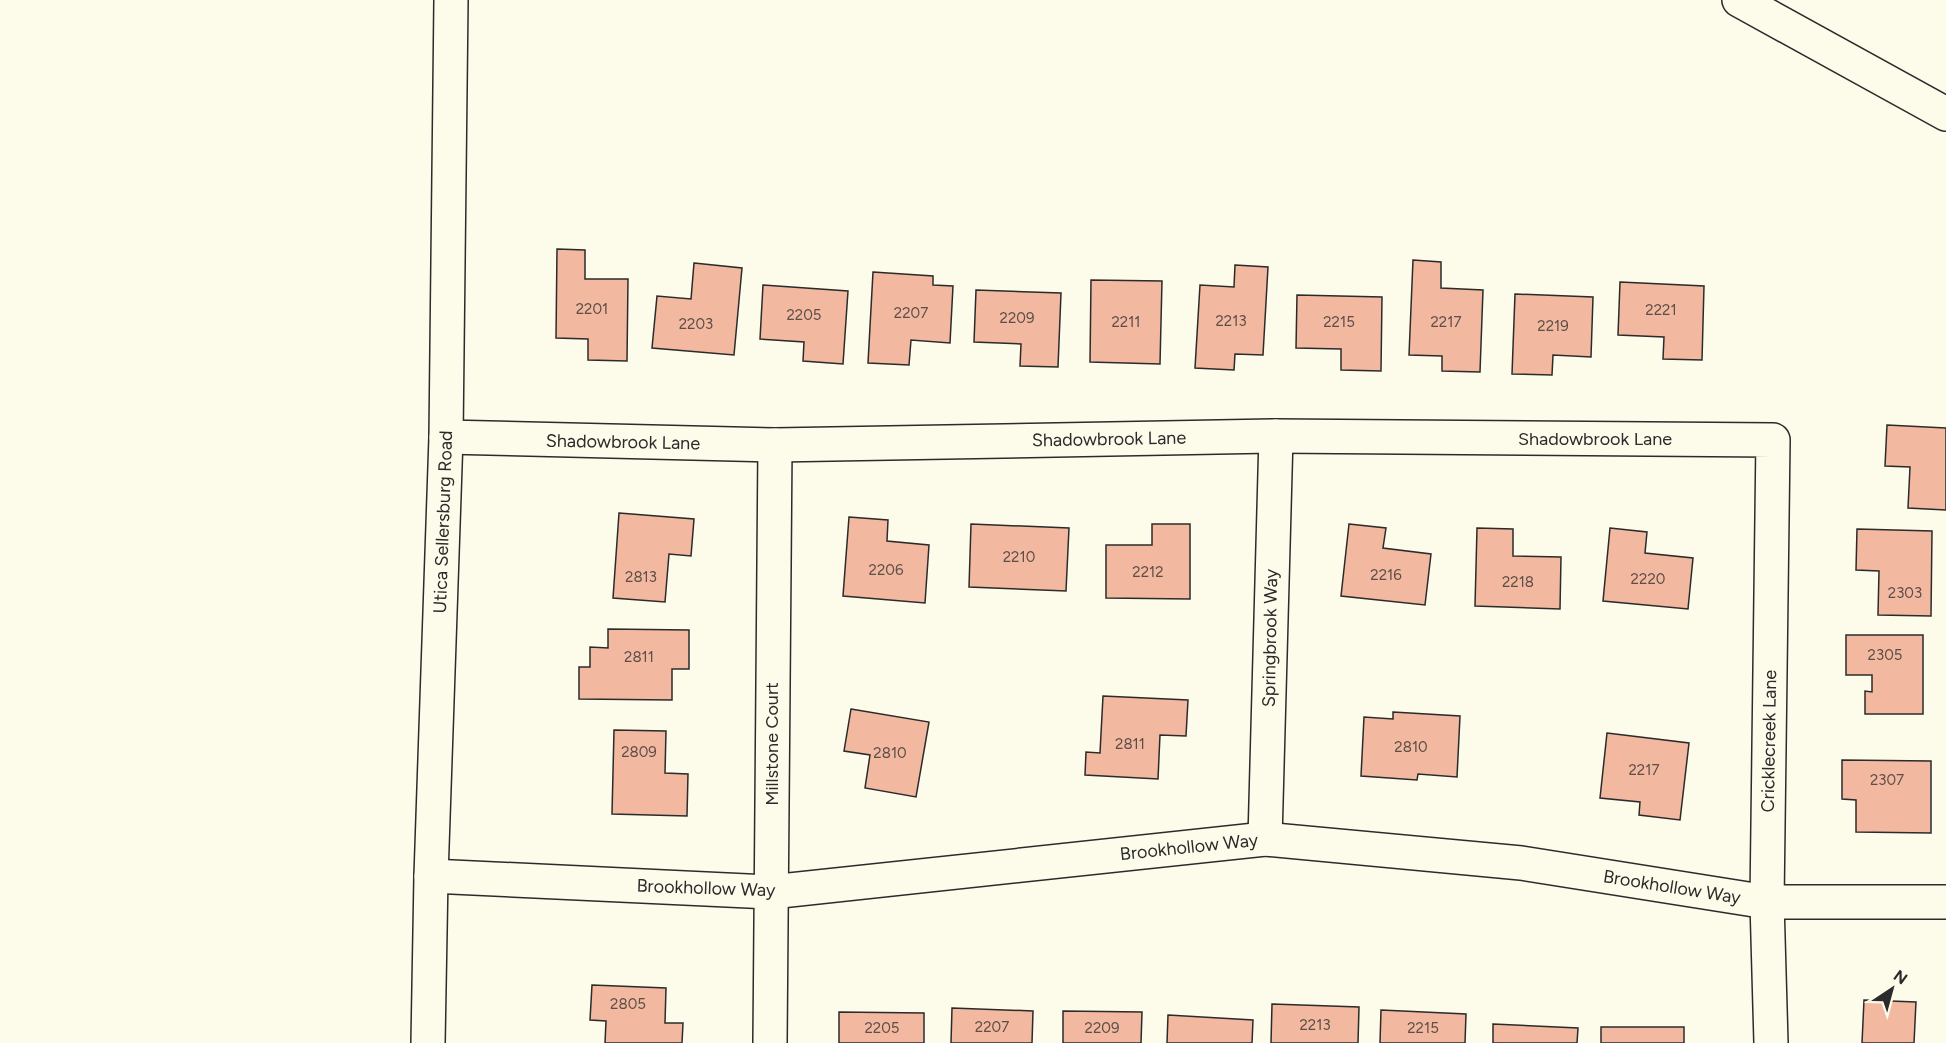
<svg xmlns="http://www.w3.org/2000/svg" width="1946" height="1043" viewBox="0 0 1946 1043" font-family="Figtree,sans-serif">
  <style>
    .building { fill: #f2b8a0; stroke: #2b2b2b; stroke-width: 1.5 }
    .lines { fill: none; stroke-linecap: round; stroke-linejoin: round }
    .minor-casing { stroke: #2b2b2b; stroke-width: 36 }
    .highway-casing { stroke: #2b2b2b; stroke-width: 36 }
    .minor { stroke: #fdfbea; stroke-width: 33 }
    .highway { stroke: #fdfbea; stroke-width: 33 }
    .labels { text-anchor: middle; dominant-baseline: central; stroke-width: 4.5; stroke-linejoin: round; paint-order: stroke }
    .number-label { font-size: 15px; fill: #5d4e48 }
    .street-label { font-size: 18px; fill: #2b2b2b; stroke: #fdfbea }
  </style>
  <rect width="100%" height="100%" fill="#fdfbea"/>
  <!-- building -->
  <g class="building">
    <polygon points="557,249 585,250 585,279 628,279 627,361 588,360 588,339 556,338"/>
    <polygon points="1413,260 1441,262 1441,288 1483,290 1480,372 1442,371 1442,356 1409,355"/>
    <polygon points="694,263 742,268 734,355 652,348 657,296 691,299"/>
    <polygon points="1235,265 1268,267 1263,355 1235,354 1234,370 1195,368 1200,285 1234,287"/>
    <polygon points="873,272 933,276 933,285 953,286 950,343 911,340 909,365 868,363"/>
    <polygon points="1091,280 1162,281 1160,364 1090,362"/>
    <polygon points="1620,282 1704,286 1702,360 1663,359 1664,337 1618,335"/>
    <polygon points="763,285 848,291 843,364 803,361 804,342 760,339"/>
    <polygon points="976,290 1061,293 1058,367 1020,366 1021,344 974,342"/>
    <polygon points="1515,294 1593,297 1591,357 1553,355 1552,375 1512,374"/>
    <polygon points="1297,295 1382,297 1381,371 1341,370 1341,349 1296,348"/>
    <polygon points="1887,425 1946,428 1946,510 1908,508 1910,467 1885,466"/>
    <polygon points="619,513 694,519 691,556 669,554 665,602 613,598"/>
    <polygon points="849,517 888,520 887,541 929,545 925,603 843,596"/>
    <polygon points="971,524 1069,528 1066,591 969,587"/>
    <polygon points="1152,524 1190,524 1190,599 1106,598 1106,545 1152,545"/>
    <polygon points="1349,524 1386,528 1383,548 1431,554 1425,605 1341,596"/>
    <polygon points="1477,528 1513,529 1513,556 1561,557 1560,609 1475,606"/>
    <polygon points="1610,528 1647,532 1645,553 1693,558 1688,609 1603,601"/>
    <polygon points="1857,529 1932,531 1931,616 1878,615 1879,571 1856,570"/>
    <polygon points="608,629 689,630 689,669 672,669 672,700 579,699 579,667 590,667 590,647 608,648"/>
    <polygon points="1846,635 1923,635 1923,714 1865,714 1865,691 1872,692 1872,675 1846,675"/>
    <polygon points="1103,696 1188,700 1186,736 1160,735 1158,779 1085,775 1086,752 1100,753"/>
    <polygon points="851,709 929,722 916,797 865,788 870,755 844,751"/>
    <polygon points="1393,712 1460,716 1457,777 1418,774 1417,780 1361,776 1364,717 1393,719"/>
    <polygon points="614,730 666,731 665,773 688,774 687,816 612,814"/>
    <polygon points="1607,733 1689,743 1680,820 1639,815 1640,802 1600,798"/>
    <polygon points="1842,760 1931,761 1931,833 1856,832 1856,800 1842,799"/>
    <polygon points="592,985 666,988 665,1023 683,1023 682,1043 605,1043 606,1021 590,1020"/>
    <polygon points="1864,1000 1916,1002 1914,1043 1862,1043"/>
    <polygon points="1272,1004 1359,1007 1358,1043 1271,1043"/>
    <polygon points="952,1008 1033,1011 1032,1043 951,1043"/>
    <polygon points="1381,1010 1466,1014 1465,1043 1380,1043"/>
    <polygon points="1063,1011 1142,1012 1141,1043 1063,1043"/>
    <polygon points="839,1012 924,1013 924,1043 839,1043"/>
    <polygon points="1168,1015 1253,1020 1252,1043 1167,1043"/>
    <polygon points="1493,1024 1578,1028 1577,1043 1493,1043"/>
    <rect x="1601" y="1027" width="83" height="16"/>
  </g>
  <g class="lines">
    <!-- minor casing -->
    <g class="minor-casing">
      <g id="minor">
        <polyline points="446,437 775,445 1276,436 1773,440 1767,902 1771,1043"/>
        <polyline points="1265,839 1276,436"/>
        <polyline points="431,876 771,892 1265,839 1521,863 1767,902 1946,902"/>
        <polyline points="428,1043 431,876 446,437 451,0"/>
        <polyline points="770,1043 775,445"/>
      </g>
    </g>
    <!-- highway casing -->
    <g class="highway-casing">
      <polyline id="highway" points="1739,0 1946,114"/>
    </g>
    <!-- minor -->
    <use href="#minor" class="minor"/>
    <!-- highway -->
    <use href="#highway" class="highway"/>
  </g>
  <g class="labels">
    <!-- number labels -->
    <g class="number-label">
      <text x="592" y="309">2201</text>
      <text x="1661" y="310">2221</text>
      <text x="911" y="313">2207</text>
      <text x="804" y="315">2205</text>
      <text x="1017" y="318">2209</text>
      <text x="1231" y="321">2213</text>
      <text x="1126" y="322">2211</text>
      <text x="1339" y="322">2215</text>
      <text x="1446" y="322">2217</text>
      <text x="696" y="324">2203</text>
      <text x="1553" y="326">2219</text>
      <text x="1019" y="557">2210</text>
      <text x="886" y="570">2206</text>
      <text x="1148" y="572">2212</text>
      <text x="1386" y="575">2216</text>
      <text x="641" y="577">2813</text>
      <text x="1648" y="579">2220</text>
      <text x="1518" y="582">2218</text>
      <text x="1905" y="593">2303</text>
      <text x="1885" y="655">2305</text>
      <text x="639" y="657">2811</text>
      <text x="1130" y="744">2811</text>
      <text x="1411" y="747">2810</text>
      <text x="639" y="752">2809</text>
      <text x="890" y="753">2810</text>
      <text x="1644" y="770">2217</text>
      <text x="1887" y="780">2307</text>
      <text x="628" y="1004">2805</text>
      <text x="1315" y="1025">2213</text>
      <text x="992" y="1027">2207</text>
      <text x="882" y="1028">2205</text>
      <text x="1102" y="1028">2209</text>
      <text x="1423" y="1028">2215</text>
    </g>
    <!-- street labels -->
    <g class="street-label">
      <text transform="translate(1109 439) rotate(-1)">Shadowbrook Lane</text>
      <text x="1595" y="439">Shadowbrook Lane</text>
      <text transform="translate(623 442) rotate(1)">Shadowbrook Lane</text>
      <text transform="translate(443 522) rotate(-88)">Utica Sellersburg Road</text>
      <text transform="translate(1270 638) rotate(-89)">Springbrook Way</text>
      <text transform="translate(1769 741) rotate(-89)">Cricklecreek Lane</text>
      <text transform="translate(772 744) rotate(-90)">Millstone Court</text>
      <text transform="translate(1189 847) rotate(-6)">Brookhollow Way</text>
      <text transform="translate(1672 887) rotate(9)">Brookhollow Way</text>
      <text transform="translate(706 888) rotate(2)">Brookhollow Way</text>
    </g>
  </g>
  <!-- north arrow -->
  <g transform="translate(1892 989) rotate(36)" stroke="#fdfbea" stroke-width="4.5" paint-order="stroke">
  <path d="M0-4.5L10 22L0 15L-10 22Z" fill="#2b2b2b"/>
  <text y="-9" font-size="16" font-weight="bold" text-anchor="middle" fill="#2b2b2b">N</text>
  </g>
</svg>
